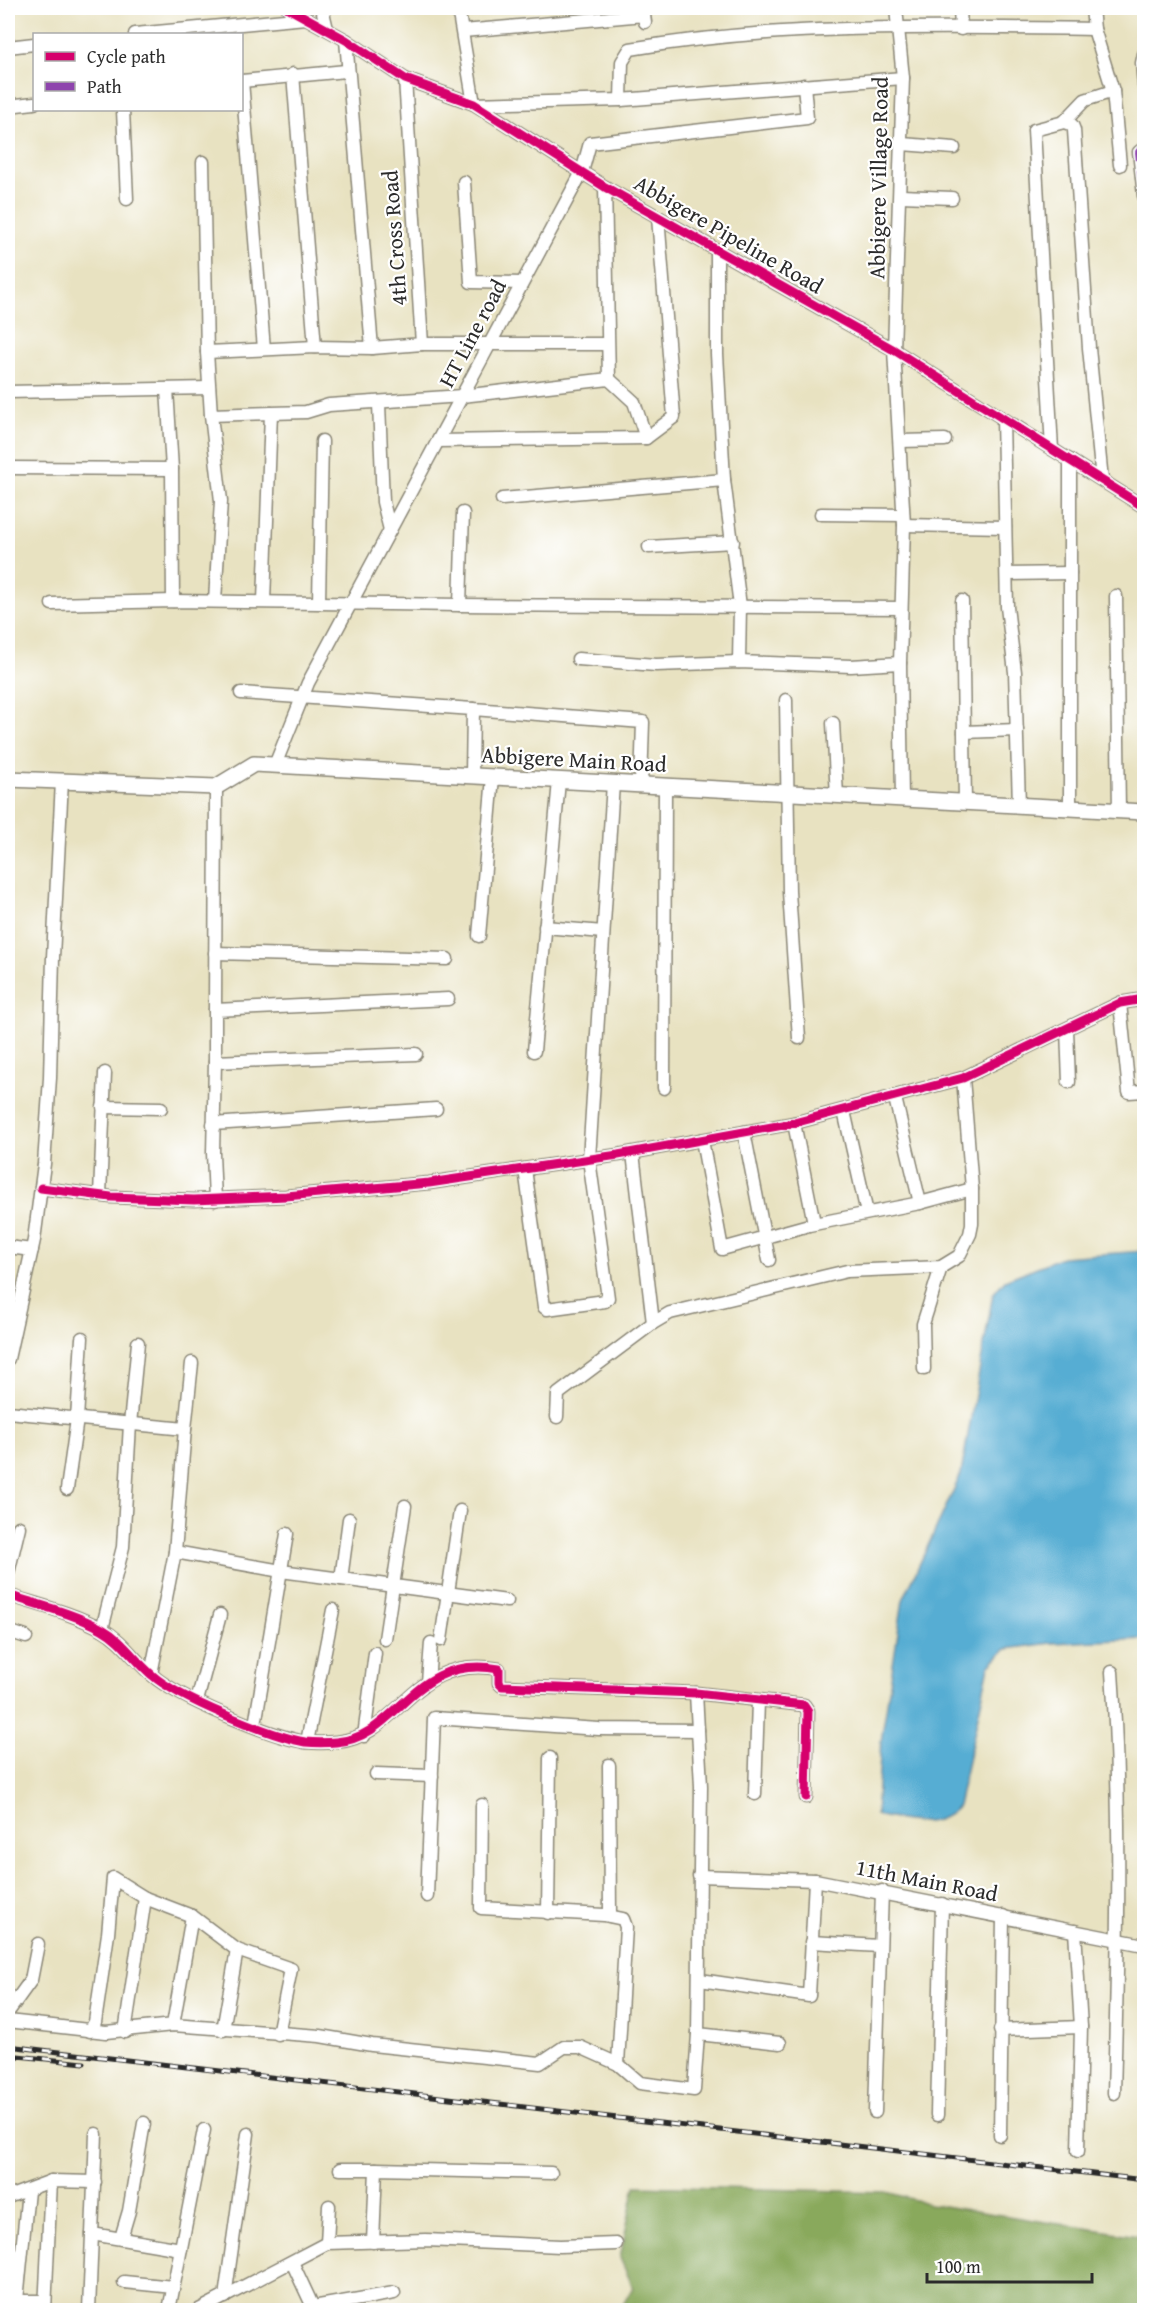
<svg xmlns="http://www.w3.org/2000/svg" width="1152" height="2318" viewBox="0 0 1152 2318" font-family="'Gentium Book Plus',serif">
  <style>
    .forest { fill: #89a95c; stroke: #5a6a44; stroke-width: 1.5 }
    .water { fill: #57add3; stroke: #416c7f; stroke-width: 1.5 }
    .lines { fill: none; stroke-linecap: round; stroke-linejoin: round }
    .minor-casing { stroke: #8a8676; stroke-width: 15 }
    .major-casing { stroke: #8a8676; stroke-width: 18 }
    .minor { stroke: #fff; stroke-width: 12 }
    .major { stroke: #fff; stroke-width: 15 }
    .rail-casing { stroke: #2b2b2b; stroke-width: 5 }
    .rail { stroke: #fff; stroke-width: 3; stroke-dasharray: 9; stroke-linecap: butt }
    .quiet { stroke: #8e44ad; stroke-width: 8; stroke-dasharray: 15 8; stroke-linecap: butt }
    .cycleway-casing { stroke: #fff; stroke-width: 13 }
    .cycleway { stroke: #d6006c; stroke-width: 9 }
    .labels { text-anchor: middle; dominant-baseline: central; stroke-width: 4.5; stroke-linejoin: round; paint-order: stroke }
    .street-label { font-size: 22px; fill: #2b2b2b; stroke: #fff }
  </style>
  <rect width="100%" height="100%" fill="#fff"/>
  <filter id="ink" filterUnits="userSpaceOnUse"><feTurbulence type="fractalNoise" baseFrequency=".0167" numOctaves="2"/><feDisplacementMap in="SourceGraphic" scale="12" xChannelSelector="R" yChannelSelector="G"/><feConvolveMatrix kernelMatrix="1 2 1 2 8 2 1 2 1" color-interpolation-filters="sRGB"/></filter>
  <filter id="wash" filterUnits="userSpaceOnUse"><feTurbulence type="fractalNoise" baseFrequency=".008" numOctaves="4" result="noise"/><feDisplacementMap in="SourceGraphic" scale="24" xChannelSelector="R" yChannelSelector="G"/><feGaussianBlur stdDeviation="1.35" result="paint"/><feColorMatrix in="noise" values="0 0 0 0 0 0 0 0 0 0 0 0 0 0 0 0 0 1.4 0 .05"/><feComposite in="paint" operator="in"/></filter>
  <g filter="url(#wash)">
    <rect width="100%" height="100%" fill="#e8e2c1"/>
    <!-- forest -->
    <polygon class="forest" points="635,2186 886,2192 930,2204 1144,2237 1144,2310 620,2310 633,2287 620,2258"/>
    <!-- water -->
    <path class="water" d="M 1144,1251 L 1144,1639 L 1051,1643 L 1006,1649 L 989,1666 L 958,1806 C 937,1831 904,1821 876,1815 L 881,1742 L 903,1600 L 961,1474 L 993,1294 L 1005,1280 L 1062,1257 Z"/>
  </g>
  <g filter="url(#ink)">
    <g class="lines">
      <!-- minor casing -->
      <g class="minor-casing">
        <g id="minor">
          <polyline points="288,8 346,40 405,79 474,104 605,187 894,350 1144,507"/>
          <polyline points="322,8 327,29"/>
          <path d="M 458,8 L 474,104 L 621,100 L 622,62 L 630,49 C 782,23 940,27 1094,29 L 1092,8"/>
          <polyline points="896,8 903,78 894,350 904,525 900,663 902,799"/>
          <polyline points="960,8 961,29"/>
          <polyline points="1094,29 1113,91 1120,165"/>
          <polyline points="463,31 644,15 645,22"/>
          <polyline points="135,34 306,18"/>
          <polyline points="8,47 34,44"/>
          <polyline points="1144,54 1142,63 1144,86"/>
          <polyline points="293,74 315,347"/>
          <polyline points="242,81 264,349"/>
          <polyline points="242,81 346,71"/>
          <polyline points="621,100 903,78"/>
          <polyline points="8,106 34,103"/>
          <polyline points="123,110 127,199"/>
          <polyline points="1064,122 1085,100 1113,91"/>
          <polyline points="902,144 954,148"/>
          <polyline points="1144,148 1139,152 1144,196"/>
          <polyline points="203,162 207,352 315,347 372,348 346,40"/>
          <polyline points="464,182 471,282 521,283"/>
          <polyline points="901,196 952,198"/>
          <polyline points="717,250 717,354 724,480 740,606 739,662"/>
          <polyline points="422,344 607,344"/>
          <polyline points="372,348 422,344 405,79"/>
          <polyline points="207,352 211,415 306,412 329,405 462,396 609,379 605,187"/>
          <polyline points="8,392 209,388"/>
          <polyline points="379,404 383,502 390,530"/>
          <polyline points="211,415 221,501 215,601"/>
          <polyline points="1003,419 1007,607 1015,672 1019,805"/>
          <polyline points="646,438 674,417 658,217"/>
          <polyline points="438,441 646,438 634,402 609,379"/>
          <polyline points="900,441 945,440"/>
          <polyline points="1052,449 1034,130 1064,122 1072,125 1074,130 1089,348 1102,480"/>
          <polyline points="1070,460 1070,808"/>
          <polyline points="8,468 172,469 167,389"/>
          <polyline points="172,469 173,601"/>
          <polyline points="502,499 724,480"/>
          <polyline points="821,514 903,515"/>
          <polyline points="904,525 1005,527"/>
          <polyline points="649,547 733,542"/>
          <polyline points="1007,574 1070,573"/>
          <polyline points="1116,596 1119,810"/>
          <polyline points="264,601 271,413"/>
          <polyline points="962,601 965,802"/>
          <polyline points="319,602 322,441"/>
          <polyline points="52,604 173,601 460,605 463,513"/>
          <polyline points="460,605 901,608"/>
          <polyline points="578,659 656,665 739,662 851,666 900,663"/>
          <polyline points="241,693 473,709 472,776"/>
          <polyline points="786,700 789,892 799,1038"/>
          <polyline points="473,709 643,722 641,785"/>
          <polyline points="833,723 837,796"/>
          <polyline points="964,732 1017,730"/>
          <polyline points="275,765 308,683 582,172 590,143 807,118 804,85"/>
          <polyline points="545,927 603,932"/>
          <polyline points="479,936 493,777"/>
          <polyline points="215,953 447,959"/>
          <polyline points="1120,1003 1129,1092 1144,1091"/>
          <polyline points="215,1010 216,787"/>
          <polyline points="1067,1029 1069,1082"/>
          <polyline points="534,1051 559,781"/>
          <polyline points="416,1054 215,1062 215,1010 448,999"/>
          <polyline points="664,1088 665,786"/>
          <polyline points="895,1098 920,1203"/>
          <polyline points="103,1107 161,1108"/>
          <polyline points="844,1111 867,1213"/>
          <polyline points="794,1123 814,1223"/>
          <polyline points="213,1124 436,1109"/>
          <polyline points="744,1132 769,1260"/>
          <polyline points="702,1140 722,1249 809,1225 920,1203 972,1189"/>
          <polyline points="525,1169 544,1307 547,1309 605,1301 608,1298 589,1159 613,783"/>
          <polyline points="41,1188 111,1197 194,1200 286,1196 429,1183 618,1155 794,1123 963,1078 1120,1003 1144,999"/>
          <polyline points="100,1195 105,1073"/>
          <polyline points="215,1200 213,1153 215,1062"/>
          <polyline points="8,1247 32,1250"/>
          <polyline points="653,1323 670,1313 847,1271 941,1267 959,1256 970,1234 972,1224 972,1189 963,1078"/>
          <polyline points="8,1359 34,1240 44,1164 50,1078 53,957 62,781"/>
          <polyline points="924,1369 923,1324 941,1267"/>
          <polyline points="8,1412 185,1429 192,1363"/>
          <polyline points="557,1417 558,1394 653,1323 633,1153"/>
          <polyline points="185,1429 175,1552 281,1571 507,1601"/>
          <polyline points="67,1489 77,1419 82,1338"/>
          <polyline points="8,1573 19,1527"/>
          <polyline points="341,1579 349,1519"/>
          <path d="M 8,1595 C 38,1605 73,1613 102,1629 C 122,1640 134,1660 152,1675 C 178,1698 270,1736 305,1742 C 315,1743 326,1743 336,1742 C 400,1737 412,1653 499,1669 L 499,1683 L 502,1686 L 696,1693 L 804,1705 L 808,1711 L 806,1797"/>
          <polyline points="102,1629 123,1547 130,1424 138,1343"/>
          <polyline points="8,1631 26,1637"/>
          <polyline points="385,1639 405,1506"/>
          <polyline points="441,1640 460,1511"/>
          <path d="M 1112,1672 C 1122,1812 1118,1952 1114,2093"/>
          <polyline points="151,1674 175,1552"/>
          <polyline points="428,1682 431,1643"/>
          <polyline points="696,1693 698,1730"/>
          <polyline points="197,1701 220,1615"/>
          <polyline points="255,1725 287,1534"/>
          <polyline points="364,1736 375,1653"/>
          <polyline points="307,1742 333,1610"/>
          <polyline points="609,1765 610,1916"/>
          <polyline points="376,1774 432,1776"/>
          <polyline points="755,1794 758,1701"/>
          <polyline points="482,1805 481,1908 604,1915 623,1919 626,1927 618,2064"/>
          <polyline points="699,1876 815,1880 1144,1945"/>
          <polyline points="427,1896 434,1718 599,1729 698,1730 701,1786 698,2034 780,2043"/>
          <polyline points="548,1913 550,1758"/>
          <polyline points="1075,1931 1081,2027 1078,2151"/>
          <polyline points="811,1942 879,1946"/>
          <polyline points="700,1980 809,1996 815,1880"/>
          <polyline points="8,2012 31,1980 38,1944"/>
          <polyline points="8,2021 106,2032 173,2025 320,2036 372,2045 540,2063 564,2047 580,2047 618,2064 640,2083 694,2090 698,2034"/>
          <polyline points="173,2025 192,1916"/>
          <polyline points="223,2030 237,1950"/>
          <polyline points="1000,2030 1081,2027"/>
          <polyline points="90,2031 95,2022 108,1934 113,1878 145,1898 192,1916 237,1950 291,1969 278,2034"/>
          <polyline points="125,2032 145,1898"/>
          <polyline points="875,2112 882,1891"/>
          <polyline points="937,2115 942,1904"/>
          <polyline points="1000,2135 1003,1916"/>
          <polyline points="340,2169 376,2169"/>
          <polyline points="8,2197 51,2181 95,2182"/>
          <polyline points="92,2234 181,2249"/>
          <polyline points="121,2238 129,2211 144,2123"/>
          <polyline points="373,2242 376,2169 551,2173"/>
          <polyline points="327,2243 329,2206"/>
          <polyline points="292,2262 313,2307 394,2293"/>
          <polyline points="124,2282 173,2287"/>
          <polyline points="225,2297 248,2134"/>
          <polyline points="8,2301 45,2301"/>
          <polyline points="16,2310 28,2191"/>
          <polyline points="45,2310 51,2181"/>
          <polyline points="89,2310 96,2134"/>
          <polyline points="169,2310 204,2130"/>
          <polyline points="199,2310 327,2243 426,2240 560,2246 616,2244"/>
        </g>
      </g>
      <!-- major casing -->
      <g class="major-casing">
        <polyline id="major" points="8,779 216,787 254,764 1144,812"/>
      </g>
      <!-- minor -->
      <use href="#minor" class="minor"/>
      <!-- major -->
      <use href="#major" class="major"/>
      <!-- rail casing -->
      <g class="rail-casing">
        <g id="rail">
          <polyline points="8,2046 1144,2180"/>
          <polyline points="8,2055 84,2063"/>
        </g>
      </g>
      <!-- rail -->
      <use href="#rail" class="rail"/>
      <!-- quiet -->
      <polyline class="quiet" points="1144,148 1139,152 1144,196"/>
      <!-- cycleway casing -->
      <g class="cycleway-casing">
        <g id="cycleway">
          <polyline points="288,8 346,40 405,79 474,104 605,187 894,350 1144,507"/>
          <polyline points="41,1188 111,1197 194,1200 286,1196 429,1183 618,1155 794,1123 963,1078 1120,1003 1144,999"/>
          <path d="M 8,1595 C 38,1605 73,1613 102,1629 C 122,1640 134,1660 152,1675 C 178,1698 270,1736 305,1742 C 315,1743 326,1743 336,1742 C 400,1737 412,1653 499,1669 L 499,1683 L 502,1686 L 696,1693 L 804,1705 L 808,1711 L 806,1797"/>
        </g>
      </g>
      <!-- cycleway -->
      <use href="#cycleway" class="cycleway"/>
    </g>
  </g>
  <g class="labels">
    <!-- street labels -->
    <g class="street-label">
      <text transform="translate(878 178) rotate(-89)">Abbigere Village Road</text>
      <text transform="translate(729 234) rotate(30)">Abbigere Pipeline Road</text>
      <text transform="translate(394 238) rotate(-94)">4th Cross Road</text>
      <text transform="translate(472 333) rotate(-62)">HT Line road</text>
      <text transform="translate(574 759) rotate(3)">Abbigere Main Road</text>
      <text transform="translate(927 1880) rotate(11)">11th Main Road</text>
    </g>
  </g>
  <!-- margin -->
  <rect width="1152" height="2318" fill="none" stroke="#fff" stroke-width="30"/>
  <!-- legend -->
  <rect x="33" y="33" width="210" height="78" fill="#ffffff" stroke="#aaaaaa" stroke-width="1.5"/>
  <rect x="45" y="52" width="30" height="9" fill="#d6006c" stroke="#aaaaaa" stroke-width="1.5"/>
  <text x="87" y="63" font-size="18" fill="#2b2b2b">Cycle path</text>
  <rect x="45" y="82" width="30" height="9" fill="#8e44ad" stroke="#aaaaaa" stroke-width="1.5"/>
  <text x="87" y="93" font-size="18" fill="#2b2b2b">Path</text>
  <!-- scale -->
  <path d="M927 2273v9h165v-9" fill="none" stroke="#2b2b2b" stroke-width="3"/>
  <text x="936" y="2273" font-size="18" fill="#2b2b2b" stroke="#ffffff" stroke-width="4.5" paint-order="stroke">100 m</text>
</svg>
